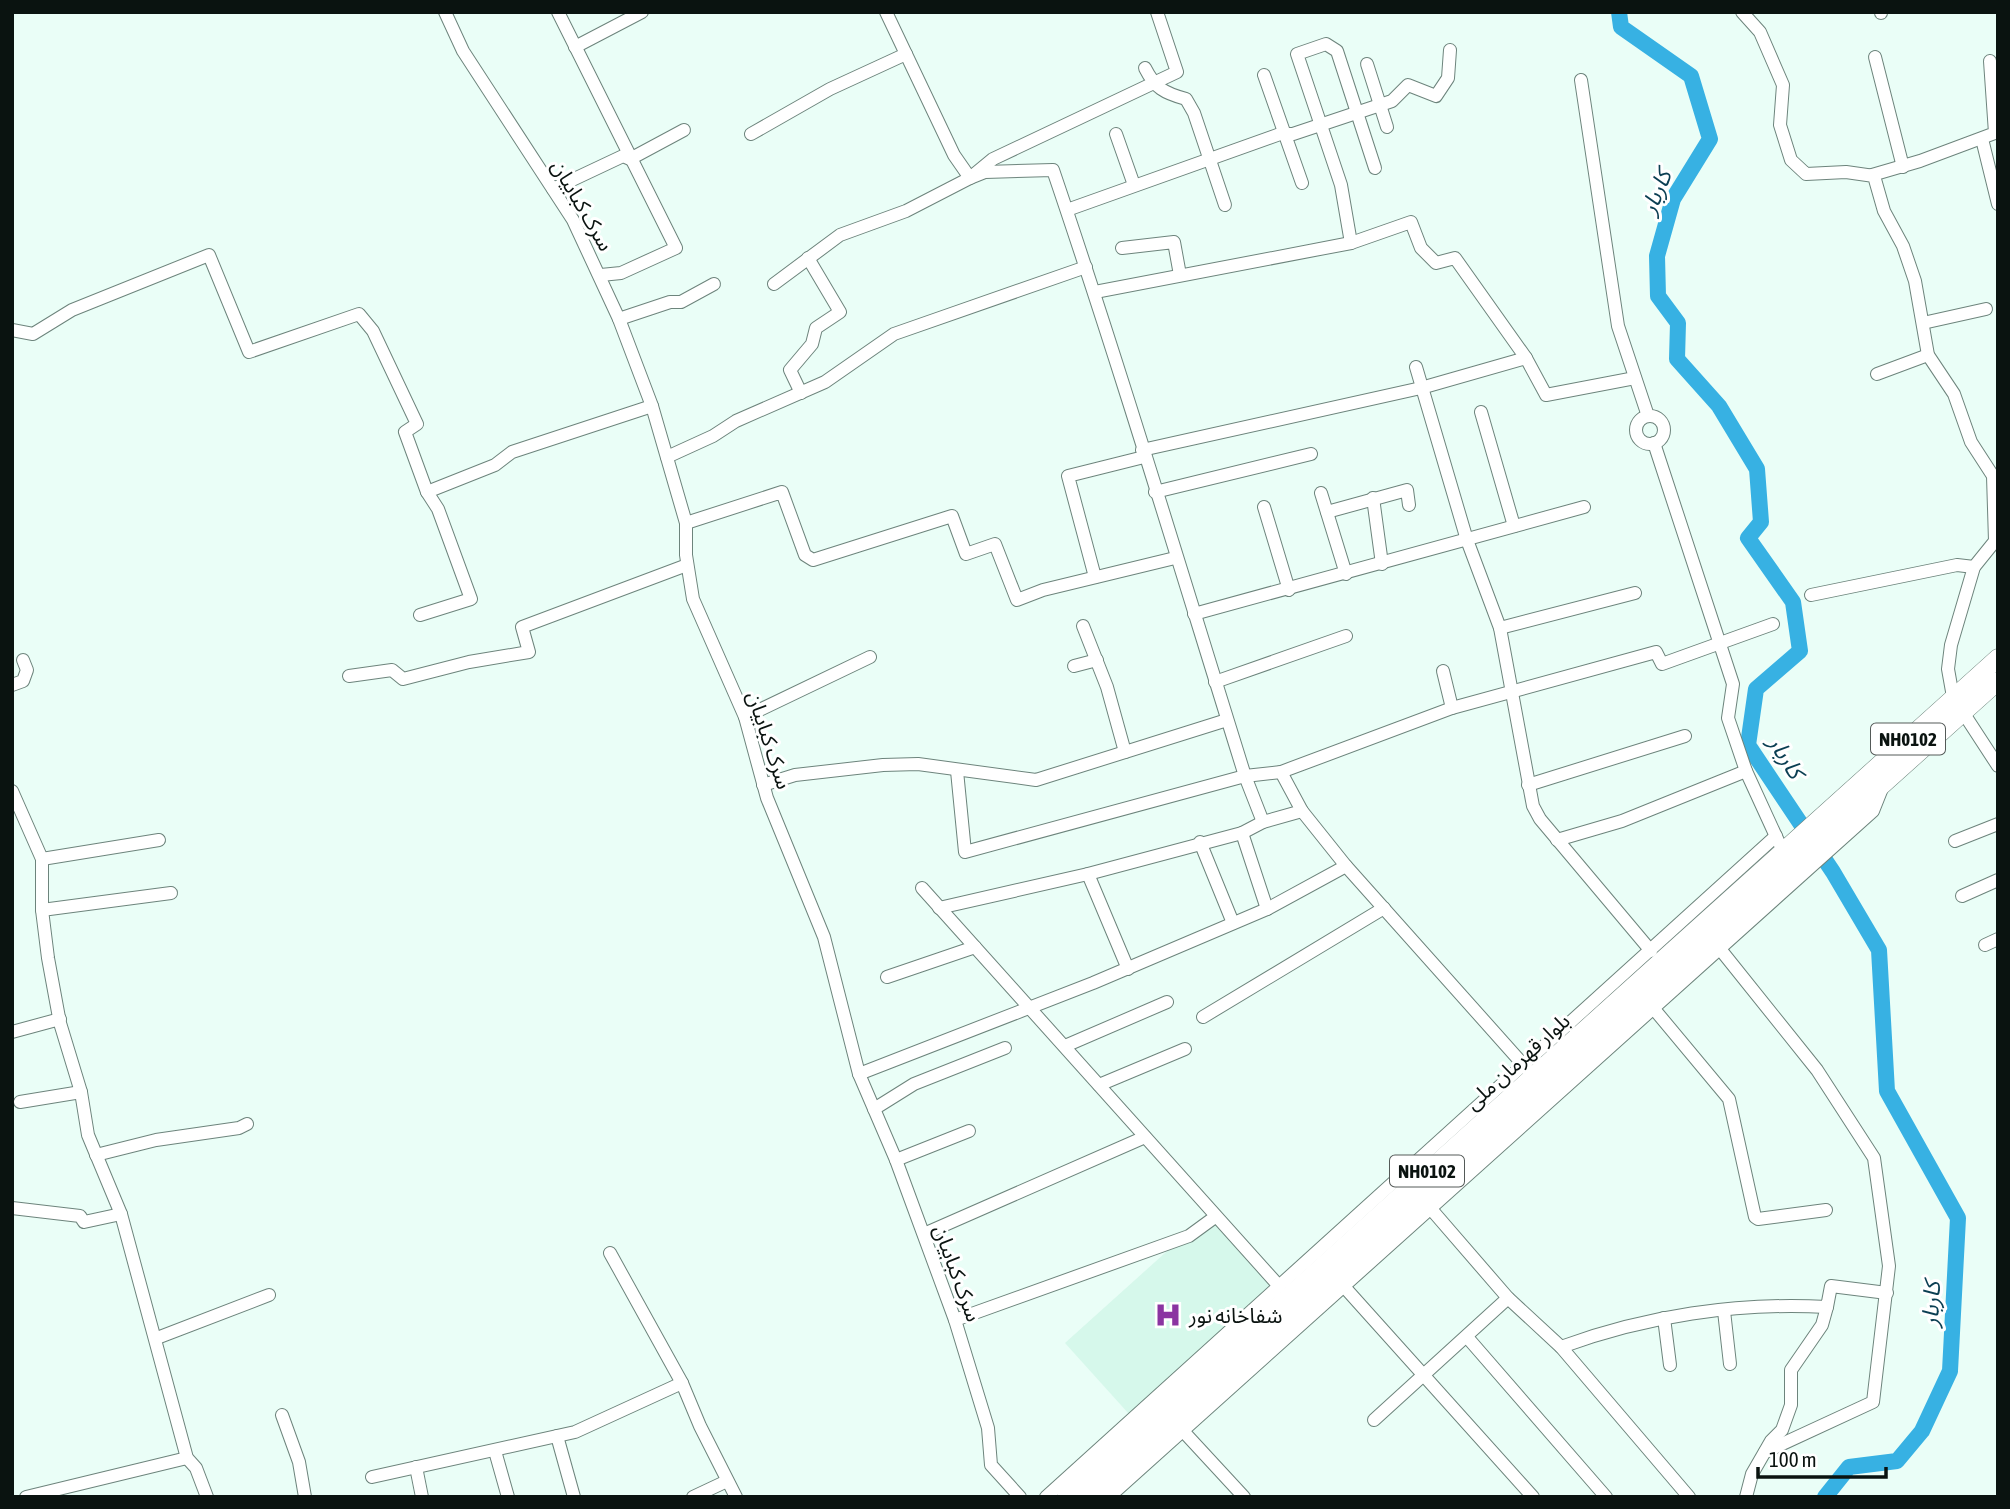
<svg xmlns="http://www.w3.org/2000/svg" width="2010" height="1509" viewBox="0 0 2010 1509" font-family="'Asap Condensed','Noto Sans Arabic',sans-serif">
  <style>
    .built { fill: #d6f8eb }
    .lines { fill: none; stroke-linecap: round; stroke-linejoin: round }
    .river { stroke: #37b1e3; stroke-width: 16 }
    .minor-casing { stroke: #6d847c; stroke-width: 14 }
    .highway-casing { stroke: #6d847c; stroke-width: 19 }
    .minor { stroke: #fff; stroke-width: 12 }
    .highway { stroke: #fff; stroke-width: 18 }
    .labels { text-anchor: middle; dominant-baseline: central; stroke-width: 6; stroke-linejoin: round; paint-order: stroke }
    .shield { fill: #fff; stroke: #545a58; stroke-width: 2 }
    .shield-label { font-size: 19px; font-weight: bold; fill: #0a1310 }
    .street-label { font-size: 21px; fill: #0a1310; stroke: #fff }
    .poi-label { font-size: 21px; fill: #0a1310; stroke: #fff; text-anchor: start }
    .water-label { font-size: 23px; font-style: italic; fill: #0a3e52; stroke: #fff }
  </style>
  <rect width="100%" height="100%" fill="#eafef7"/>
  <!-- built -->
  <polygon class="built" points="1214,1223 1272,1287 1129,1414 1065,1343 1175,1244"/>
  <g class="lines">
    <!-- river -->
    <polyline class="river" points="1619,12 1621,27 1691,76 1710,139 1673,199 1657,256 1658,296 1678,323 1677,359 1719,406 1757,469 1761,522 1748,538 1793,602 1800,651 1756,689 1748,745 1833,872 1879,950 1887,1091 1958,1218 1950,1371 1922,1431 1897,1461 1849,1467 1825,1497"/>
    <!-- minor casing -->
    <g class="minor-casing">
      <g id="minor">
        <polyline points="445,12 463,51 573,220 619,319 652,406 686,523 686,555 693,599 745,717 767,798 824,937 859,1074 896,1160 955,1320 988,1428 991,1465 1020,1497"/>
        <polyline points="558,12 676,248 621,273 601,275"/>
        <path d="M 886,12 L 954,155 L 970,178 L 985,172 L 1053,170 C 1121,370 1182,574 1245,776 L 1263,822"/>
        <polyline points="1742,12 1760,32 1783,85 1780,125 1791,160 1806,174 1846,172 1874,176 1884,211 1903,246 1915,281 1928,355 1954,394 1971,442 1993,476 1995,541 1974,567 1951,645 1948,669 1953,697 1998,766"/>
        <polyline points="1881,12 1881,13"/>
        <polyline points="575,47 642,12"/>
        <polyline points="1875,57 1903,167"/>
        <polyline points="1367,64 1387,127"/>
        <path d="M 1145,68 C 1155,88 1164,93 1186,99 L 1194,113 L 1225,205"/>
        <polyline points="1264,75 1302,183"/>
        <polyline points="1581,80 1618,326 1648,416"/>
        <polyline points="751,134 830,89 906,54"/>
        <polyline points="1116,134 1134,185"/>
        <polyline points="1982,139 1998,204"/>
        <polyline points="1872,175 1920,161 1995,133 1990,61"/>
        <polyline points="553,189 623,156 630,159 684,130"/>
        <polyline points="1067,210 1280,134 1293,134 1392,101 1408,85 1436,96 1448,78 1450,50"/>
        <polyline points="1351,243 1341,185 1297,54 1326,44 1337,51 1375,168"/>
        <polyline points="1122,248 1174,242 1180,275"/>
        <polyline points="774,284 840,235 906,211 970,178 993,159 1177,72 1157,12"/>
        <polyline points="1095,292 1351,243 1411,222 1421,248 1436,263 1455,258 1526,358"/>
        <polyline points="619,319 670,302 681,302 714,284"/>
        <polyline points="1923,323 1986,309"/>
        <polyline points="12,330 33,334 72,310 209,255 249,352 359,314 373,331 417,424 405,432 427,492"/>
        <polyline points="1416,367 1467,540 1500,628 1533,806 1540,819 1651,951"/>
        <polyline points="1877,374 1928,355"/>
        <polyline points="801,393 790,370 812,344 816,328 840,312 808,258"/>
        <polyline points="1481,412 1514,526"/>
        <circle cx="1650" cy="430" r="14"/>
        <polyline points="1654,443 1733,684 1728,718 1746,771 1779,843"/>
        <polyline points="1142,450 1421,388 1526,358 1546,395 1635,378"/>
        <polyline points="667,457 713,436 736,421 825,382 894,334 1086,267"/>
        <polyline points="1155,492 1311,454"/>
        <polyline points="1321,493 1346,574"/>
        <polyline points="1373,498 1382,564"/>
        <polyline points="1264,507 1289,590"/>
        <polyline points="1327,512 1407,490 1409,505"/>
        <polyline points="686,523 782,492 805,555 813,560 952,516 966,554 995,544 1017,600 1043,590 1175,558"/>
        <polyline points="1095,577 1068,476 1144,457"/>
        <polyline points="1811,595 1957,565 1974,567"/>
        <polyline points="1194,614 1584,507"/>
        <polyline points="420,615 471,599 438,509 427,492 495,465 512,452 652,406"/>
        <polyline points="1083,626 1107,687 1125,752"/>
        <polyline points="1500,628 1635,593"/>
        <polyline points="1074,666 1097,660"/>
        <polyline points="1443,671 1452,708"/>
        <polyline points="349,676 392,670 403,679 469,662 529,652 522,627 687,565"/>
        <polyline points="1215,682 1346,636"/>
        <polyline points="12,685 23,681 27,670 23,660"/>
        <polyline points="745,717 870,657"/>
        <polyline points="957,771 965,852 1245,776 1281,772 1452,708 1656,652 1662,664 1773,624"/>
        <polyline points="1281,772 1302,811 1346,866 1528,1070"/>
        <polyline points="763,785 795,775 883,765 918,764 1036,780 1227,720"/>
        <polyline points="1528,785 1685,736"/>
        <polyline points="12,791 42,859 42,910 48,958 60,1023 81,1092 88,1135 121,1214 187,1458 196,1468 207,1497"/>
        <polyline points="1242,833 1267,909"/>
        <polyline points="1557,840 1622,821 1746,771"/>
        <polyline points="1955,841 1998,824"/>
        <polyline points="1200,842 1233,923"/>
        <polyline points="42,859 159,840"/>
        <polyline points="1088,874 1128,969"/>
        <polyline points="922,888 1279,1286"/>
        <polyline points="1962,896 1998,880"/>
        <polyline points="939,908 1088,874 1242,833 1263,822 1302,811"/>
        <polyline points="42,910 171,893"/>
        <polyline points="1716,944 1817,1070 1874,1158 1889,1266 1873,1402 1765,1452"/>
        <polyline points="1985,945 1998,939"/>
        <polyline points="887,977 975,947"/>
        <polyline points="1654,1009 1729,1099 1755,1217 1758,1219 1826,1210"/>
        <polyline points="1203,1017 1384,908"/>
        <polyline points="12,1032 60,1019"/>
        <polyline points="1065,1046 1167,1002"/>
        <polyline points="859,1074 1093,983 1267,909 1346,866"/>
        <polyline points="1099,1085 1185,1049"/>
        <polyline points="20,1102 81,1092"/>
        <polyline points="874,1109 914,1084 1005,1048"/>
        <polyline points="96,1155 156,1140 239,1128 247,1124"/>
        <polyline points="896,1160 969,1131"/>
        <polyline points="12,1208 80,1216 84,1222 121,1214"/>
        <polyline points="1431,1209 1508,1298 1561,1347 1689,1497"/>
        <polyline points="924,1234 1145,1137"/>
        <polyline points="610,1253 682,1383 700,1426 736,1497"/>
        <polyline points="1339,1281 1533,1497"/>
        <polyline points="1724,1311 1730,1364"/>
        <polyline points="1664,1318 1670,1365"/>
        <polyline points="955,1320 1189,1236 1215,1217"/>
        <polyline points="1467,1337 1606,1497"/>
        <polyline points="157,1338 269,1295"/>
        <path d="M 1561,1347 C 1645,1316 1737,1302 1827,1307 L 1831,1286 L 1887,1293"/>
        <polyline points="282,1415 299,1462 305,1497"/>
        <polyline points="1374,1420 1508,1298"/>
        <polyline points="1183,1431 1244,1497"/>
        <polyline points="557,1436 574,1497"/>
        <polyline points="495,1451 508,1497"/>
        <polyline points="416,1467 422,1497"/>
        <polyline points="372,1477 575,1432 682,1383"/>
        <polyline points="26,1497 187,1458"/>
        <polyline points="693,1497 727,1481"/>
        <polyline points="1046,1497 1776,836"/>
        <polyline points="1109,1497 1873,811 1883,786"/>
        <polyline points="1746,1497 1752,1474 1771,1441 1782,1430 1791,1405 1791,1370 1822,1325 1827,1307"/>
      </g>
    </g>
    <!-- highway casing -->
    <g class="highway-casing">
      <g id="highway">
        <polyline points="1066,1497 1998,658"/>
        <polyline points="1089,1497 1998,681"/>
      </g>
    </g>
    <!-- minor -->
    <use href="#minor" class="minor"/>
    <!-- highway -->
    <use href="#highway" class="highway"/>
  </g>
  <!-- icons -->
  <defs>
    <g id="hospital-bare" transform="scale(2.1)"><path d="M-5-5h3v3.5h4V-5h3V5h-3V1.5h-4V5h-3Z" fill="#8b34a1" stroke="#fff" stroke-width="2.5" paint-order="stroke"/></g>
  </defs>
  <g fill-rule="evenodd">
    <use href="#hospital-bare" x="1168" y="1315"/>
  </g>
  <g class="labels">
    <!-- shield labels -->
    <g class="shield">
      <rect x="1871" y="723.5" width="74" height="31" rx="5"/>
      <rect x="1390" y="1155.5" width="74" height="31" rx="5"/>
    </g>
    <g class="shield-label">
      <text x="1908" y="739">NH0102</text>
      <text x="1427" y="1171">NH0102</text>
    </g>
    <!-- street labels -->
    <g class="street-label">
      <text transform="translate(583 205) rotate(60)">سرک کبابیان</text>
      <text transform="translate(770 740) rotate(72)">سرک کبابیان</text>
      <text transform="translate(1517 1061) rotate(-42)">بلوار قهرمان ملی</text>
      <text transform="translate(958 1273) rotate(70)">سرک کبابیان</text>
    </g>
    <!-- poi labels -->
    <g class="poi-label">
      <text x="1189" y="1315">شفاخانه نور</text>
    </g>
    <!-- water labels -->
    <g class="water-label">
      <text transform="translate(1656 192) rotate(-67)">کاربار</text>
      <text transform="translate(1786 757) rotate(58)">کاربار</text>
      <text transform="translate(1931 1304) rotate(-87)">کاربار</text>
    </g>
  </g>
  <!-- border -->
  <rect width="2010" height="1509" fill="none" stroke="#0a1310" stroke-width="28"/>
  <!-- scale -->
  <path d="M1758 1467v10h128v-10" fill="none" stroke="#0a1310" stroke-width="3.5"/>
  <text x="1769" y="1467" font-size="21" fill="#0a1310" stroke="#ffffff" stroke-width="5" paint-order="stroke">100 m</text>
</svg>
